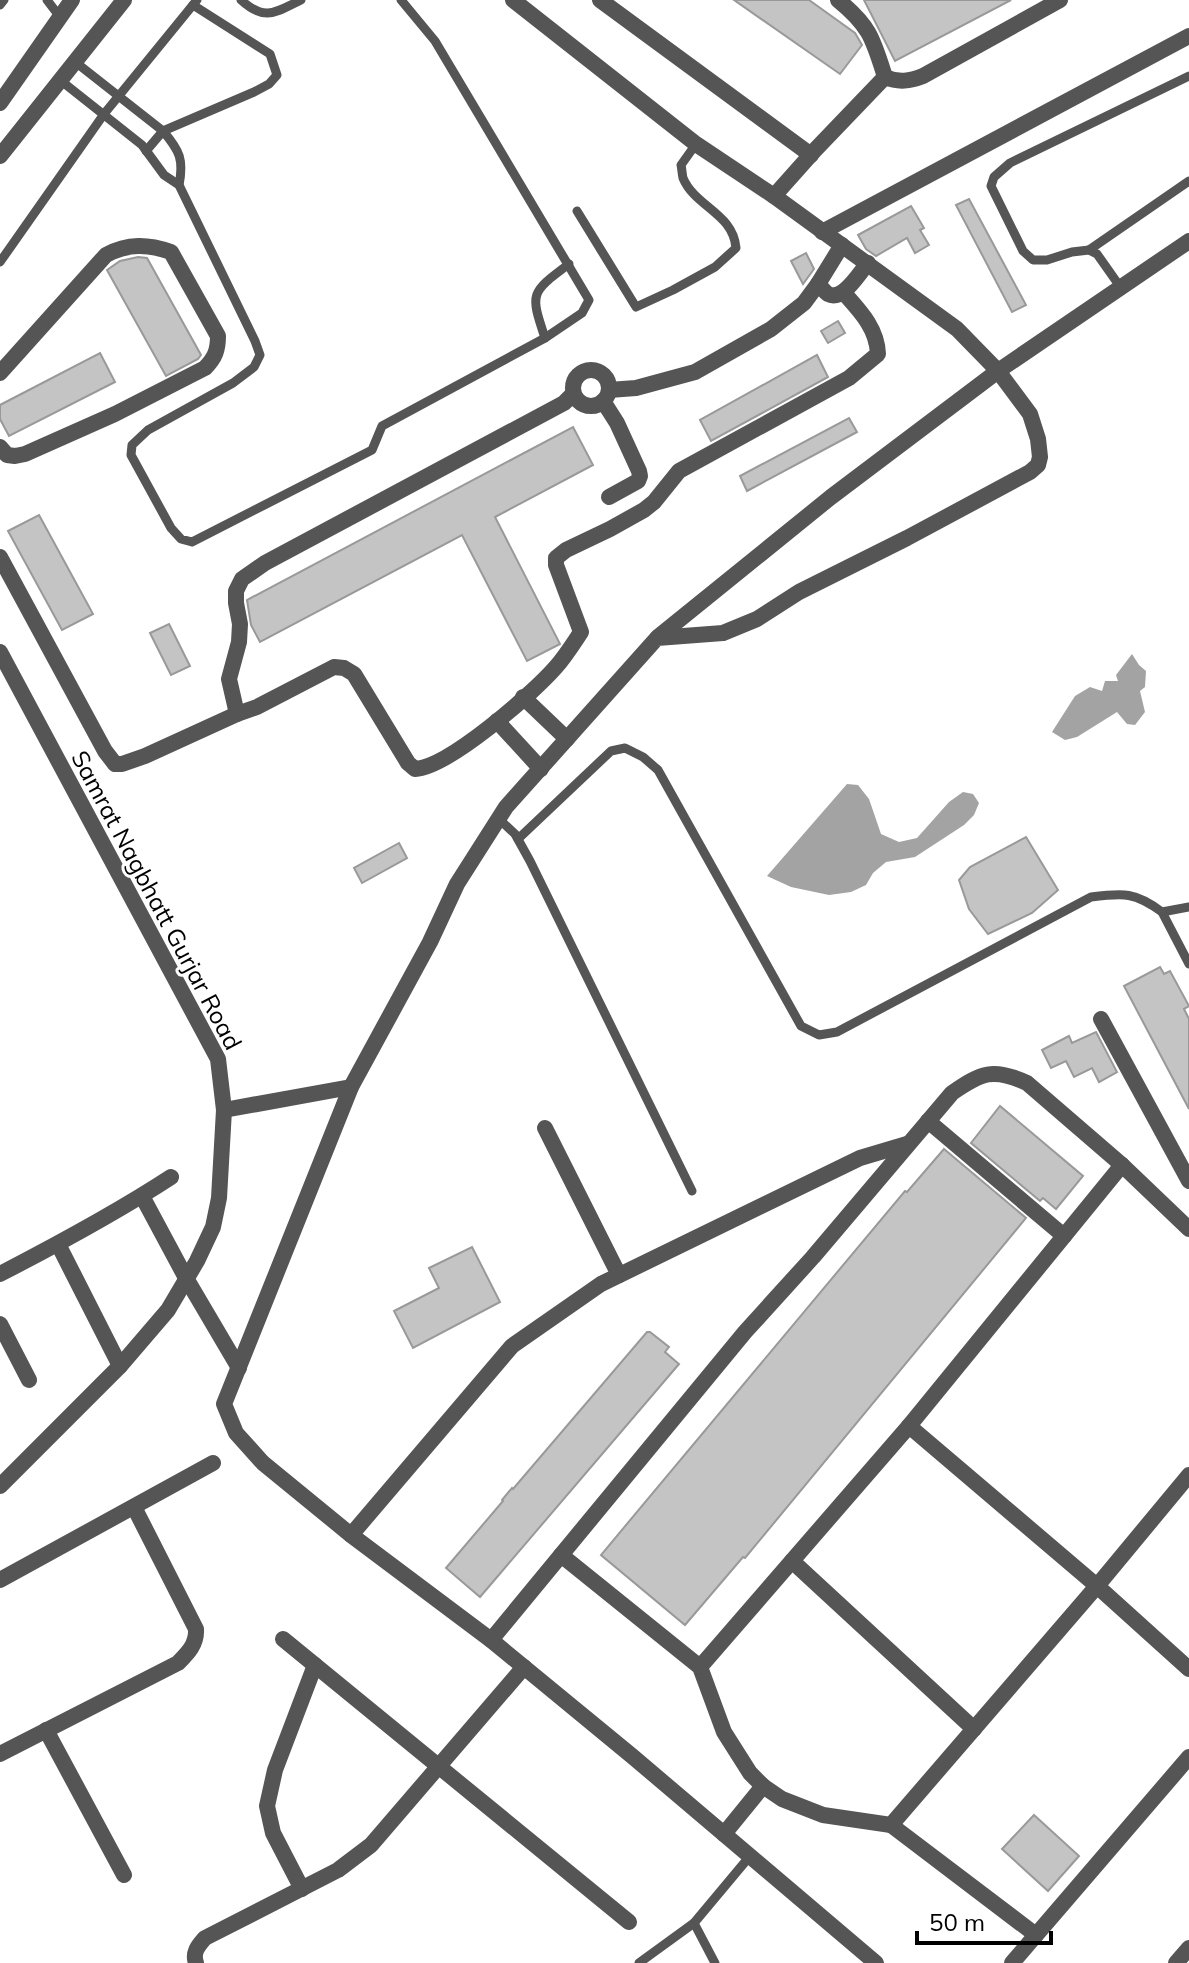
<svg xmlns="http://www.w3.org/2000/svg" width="1189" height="1963" viewBox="0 0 1189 1963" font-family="Mulish,sans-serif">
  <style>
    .water { fill: #a3a3a3 }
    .building { fill: #c4c4c4; stroke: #999; stroke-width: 2 }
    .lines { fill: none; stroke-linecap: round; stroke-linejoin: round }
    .service { stroke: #555; stroke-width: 9 }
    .minor { stroke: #555; stroke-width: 16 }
    .tertiary { stroke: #555; stroke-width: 16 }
    .labels { text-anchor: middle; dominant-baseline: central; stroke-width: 6; stroke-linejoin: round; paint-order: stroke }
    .street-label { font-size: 24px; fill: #000; stroke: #fff }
  </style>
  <rect width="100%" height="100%" fill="#fff"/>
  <!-- water -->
  <g class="water">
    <polygon points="1132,654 1139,665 1146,671 1145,687 1140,691 1145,712 1135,725 1127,724 1117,712 1077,737 1065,740 1052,732 1075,696 1090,687 1102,691 1105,681 1118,681 1116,675"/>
    <polygon points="847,784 858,785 869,799 881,834 899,842 917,838 949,802 963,792 973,794 979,803 974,815 964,825 915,857 886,862 873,873 866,885 851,892 829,895 791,887 767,876"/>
  </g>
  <!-- building -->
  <g class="building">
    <polygon points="734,0 809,0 855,33 862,45 840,74"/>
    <polygon points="864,0 1011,0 895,61"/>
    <polygon points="969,199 1026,305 1012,312 956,205"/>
    <polygon points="911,206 924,228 920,230 929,245 915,253 907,238 876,256 866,249 858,235"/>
    <polygon points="806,253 814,269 803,284 791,261"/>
    <polygon points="138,257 147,258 201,355 198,359 166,376 107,270 120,261"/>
    <polygon points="838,321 845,333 828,343 821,331"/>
    <polygon points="100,353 115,382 9,436 0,419 0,405"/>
    <polygon points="817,355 828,377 711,441 700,420"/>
    <polygon points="849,418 857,432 747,491 740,476"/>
    <polygon points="573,427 593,465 495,517 560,644 527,661 462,535 260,642 251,625 247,600"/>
    <polygon points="39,515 93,614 62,630 8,531"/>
    <polygon points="169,624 190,666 171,675 150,633"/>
    <polygon points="1026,837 1058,890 1032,913 988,934 969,909 959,880 970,867"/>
    <polygon points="399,843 407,858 362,883 354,868"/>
    <polygon points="1160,967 1164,974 1170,971 1189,1006 1184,1009 1189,1019 1189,1109 1124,986"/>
    <polygon points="1096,1032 1117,1072 1099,1082 1092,1068 1074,1077 1066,1061 1051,1068 1042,1050 1069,1036 1072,1043"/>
    <polygon points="1000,1106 1083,1176 1056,1209 1043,1198 1040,1201 971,1143"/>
    <polygon points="944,1149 1026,1218 745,1558 743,1557 685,1625 601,1555 905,1191 907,1192"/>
    <polygon points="472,1247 500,1302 413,1348 394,1311 439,1288 429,1268"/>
    <polygon points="647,1332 650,1332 669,1347 665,1352 679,1364 480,1597 446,1568 503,1501 502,1500 512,1488 513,1489"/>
    <polygon points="1034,1815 1079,1856 1048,1891 1002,1849"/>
  </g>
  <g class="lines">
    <!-- service -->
    <g class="service">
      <polyline points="47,0 60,17"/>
      <path d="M 241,0 C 265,22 276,12 301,0"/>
      <polyline points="0,5 4,0"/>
      <path d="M 74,61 L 163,131 C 180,151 184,160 179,185"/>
      <polyline points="60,80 142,145 164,175 179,185 255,341 260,355 254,367 233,383 148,430 132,445 131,455 171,528 181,539 192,542 372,450 382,426 545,338 582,313 589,300 435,41 401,0"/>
      <polyline points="146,151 163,131 254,92 269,84 277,75 270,54 193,5"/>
      <path d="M 577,211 L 636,307 L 673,290 L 715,267 L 736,248 C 733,213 695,207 683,178 C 682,174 682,169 681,165 L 696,144"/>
      <polyline points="1089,250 1189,181"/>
      <polyline points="0,262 104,114 197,0"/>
      <polyline points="1121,288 1097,254 1089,250 1072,252 1047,260 1033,260 1023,251 991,186 994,177 1010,163 1189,76"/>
      <path d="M 545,338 C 530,293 530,293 569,264"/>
      <polyline points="499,819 515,834 530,861 692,1191"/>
      <path d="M 518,839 L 611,751 L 625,748 L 643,757 L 658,770 L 801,1026 L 819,1035 L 837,1032 L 1091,897 C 1124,893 1135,892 1162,912 L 1189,907"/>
      <polyline points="1162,912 1189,964"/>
      <polyline points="694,1923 715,1963"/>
      <polyline points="639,1963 694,1923 750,1856"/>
    </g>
    <!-- minor -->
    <g class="minor">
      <polyline points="513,0 696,144 774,196 957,329 998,371 1030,414 1038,439 1040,457 1038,465 1030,472 907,538 799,592 757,619 723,633 657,638 506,807 457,884 430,942 351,1087 224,1404 236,1433 263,1463 351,1535 491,1640 632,1756 876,1963"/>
      <polyline points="600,0 811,155"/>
      <path d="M 838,0 C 870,26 873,39 885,77"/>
      <path d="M 885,77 C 899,83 910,81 923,76 L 1060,0"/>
      <polyline points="774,196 815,150 885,77"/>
      <polyline points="822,232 1189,36"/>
      <path d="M 842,245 L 818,284 C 820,286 826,293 828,294 C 843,302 859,273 868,263"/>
      <circle cx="591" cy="388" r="18"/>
      <path d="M 0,373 L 106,255 C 128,243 148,244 171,252 L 218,336 C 218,350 215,358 205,368 L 115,414 L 25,454 L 15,456 L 7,455 L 0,447"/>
      <polyline points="609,390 636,388 695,372 771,329 804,303 818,284"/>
      <polyline points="603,401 617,423 639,471 640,476 638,481 609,497"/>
      <path d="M 0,557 L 105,751 L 115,764 L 122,764 L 145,756 L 237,714 L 257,707 L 334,667 L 344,668 L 354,674 L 408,763 L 415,769 C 449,767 532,694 555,668 C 565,657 573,644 581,632 L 556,565 L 556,558 L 566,550 L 610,529 L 644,510 L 654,502 L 679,471 L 849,378 L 878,354 C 877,328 860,311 843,292"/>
      <polyline points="658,637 831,497 998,371 1189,241"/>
      <polyline points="523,697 567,739"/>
      <polyline points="237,714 229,679 239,642 240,624 236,603 236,591 242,579 265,563 564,403 573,394"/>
      <polyline points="497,721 541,769"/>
      <polyline points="1101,1019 1189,1181"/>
      <polyline points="224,1110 351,1087"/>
      <polyline points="928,1121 1064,1236"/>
      <polyline points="545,1128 619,1275"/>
      <polyline points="142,1196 186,1278 239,1368"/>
      <polyline points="58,1244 120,1366"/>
      <path d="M 0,1274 C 58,1244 116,1213 171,1177"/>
      <polyline points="0,1324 29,1380"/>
      <polyline points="909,1426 1097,1586 1189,1669"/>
      <polyline points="351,1535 512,1346 601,1284 860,1158 907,1144"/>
      <polyline points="561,1555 700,1667 724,1732 750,1773 763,1786 782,1799 823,1815 891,1825 1097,1586 1189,1475"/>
      <polyline points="792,1561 974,1729"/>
      <polyline points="0,1580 213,1463"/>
      <polyline points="283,1639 629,1922"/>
      <path d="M 491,1640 L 745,1332 L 813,1257 L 952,1093 C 981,1073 993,1067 1027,1083 L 1122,1165 L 1189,1229"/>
      <polyline points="700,1667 909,1426 1122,1165"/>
      <polyline points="46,1730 124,1875"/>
      <path d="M 0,1754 L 178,1663 C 188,1653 197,1644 196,1629 L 134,1507"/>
      <polyline points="891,1825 1036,1935"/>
      <polyline points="724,1834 763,1786"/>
      <polyline points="302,1889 273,1833 267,1806 275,1770 315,1665"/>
      <path d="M 196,1963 C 192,1952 199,1945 205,1938 L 338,1870 L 371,1845 L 524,1667"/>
      <polyline points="1012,1963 1189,1757"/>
      <polyline points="1176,1963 1189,1948"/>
    </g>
    <!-- tertiary -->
    <g class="tertiary">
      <polyline points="0,103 72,0"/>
      <polyline points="0,156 124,0"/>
      <polyline points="0,652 218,1059 224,1110 219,1198 213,1227 197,1261 168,1310 120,1366 0,1486"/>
    </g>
  </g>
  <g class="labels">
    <!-- street labels -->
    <g class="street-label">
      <text transform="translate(157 900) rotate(62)">Samrat Nagbhatt Gurjar Road</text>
    </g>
  </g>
  <!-- scale -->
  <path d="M917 1931v12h134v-12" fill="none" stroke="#000000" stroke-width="4"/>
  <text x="929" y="1931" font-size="24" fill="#000000" stroke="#ffffff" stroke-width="6" paint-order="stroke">50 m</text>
</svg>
